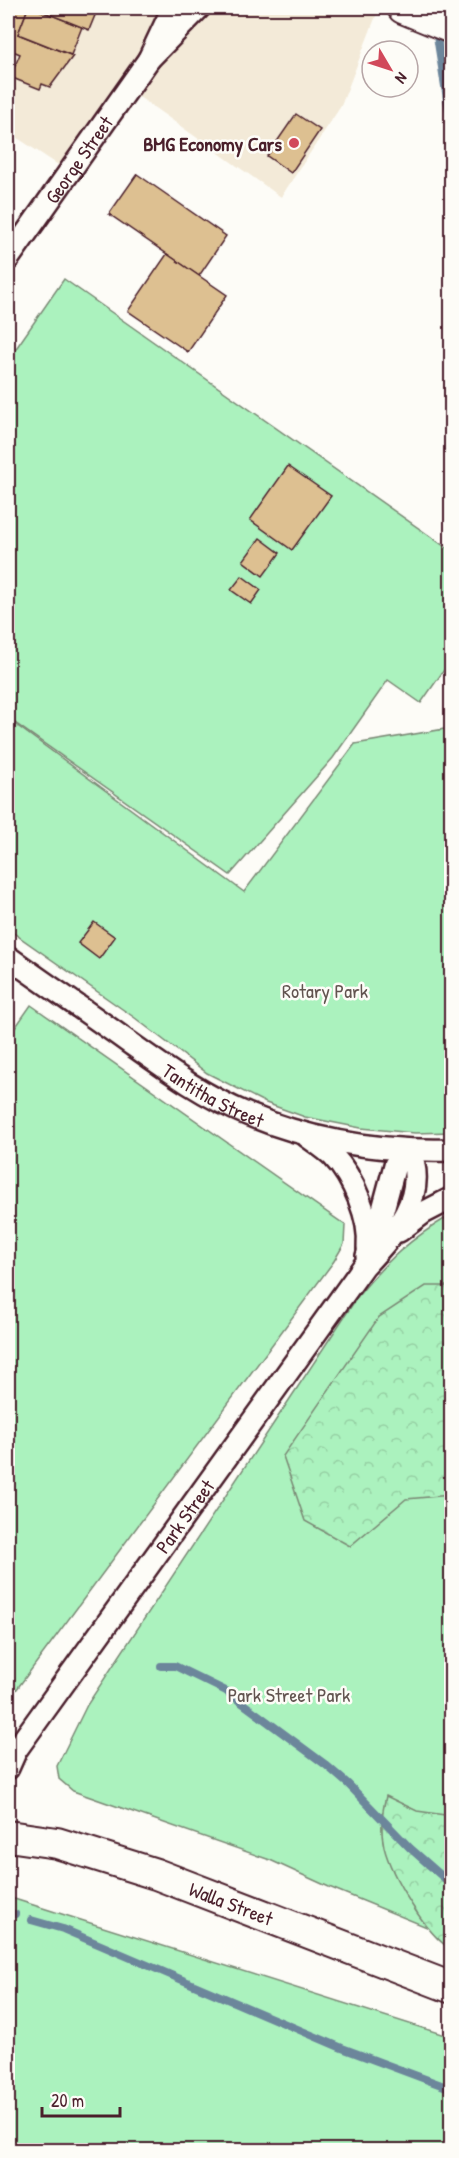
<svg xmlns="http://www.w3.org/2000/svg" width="459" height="2158" viewBox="0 0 459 2158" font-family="'Patrick Hand',sans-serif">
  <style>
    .built { fill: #f3ead8 }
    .green { fill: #abf2be; stroke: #7a8874; stroke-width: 1.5 }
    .forest { fill: url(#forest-crowns); stroke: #7a8874; stroke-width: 1.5 }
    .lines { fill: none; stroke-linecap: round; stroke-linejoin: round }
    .stream { stroke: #6c869b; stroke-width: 8 }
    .building { fill: #ddc091; stroke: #4a1f2b; stroke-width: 1.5 }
    .street-casing { stroke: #4a1f2b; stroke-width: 26 }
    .secondary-casing { stroke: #4a1f2b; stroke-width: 34 }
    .street { stroke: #fdfcf7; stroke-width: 21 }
    .secondary { stroke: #fdfcf7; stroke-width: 30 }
    .poi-dot { fill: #d1495b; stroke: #fdfcf7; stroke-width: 2 }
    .labels { text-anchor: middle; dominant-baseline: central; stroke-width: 5; stroke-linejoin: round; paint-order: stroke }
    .poi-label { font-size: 20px; font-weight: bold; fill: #4a1f2b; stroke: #fdfcf7; text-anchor: end }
    .street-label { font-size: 20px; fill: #4a1f2b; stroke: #fdfcf7 }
    .park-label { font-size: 20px; fill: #625450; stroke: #fdfcf7 }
  </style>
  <defs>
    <pattern id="forest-crowns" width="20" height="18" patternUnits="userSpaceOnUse" patternTransform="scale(1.5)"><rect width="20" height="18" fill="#abf2be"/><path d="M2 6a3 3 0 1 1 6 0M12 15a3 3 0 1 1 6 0" fill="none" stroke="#95cfa3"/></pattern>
  </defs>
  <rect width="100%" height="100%" fill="#fdfcf7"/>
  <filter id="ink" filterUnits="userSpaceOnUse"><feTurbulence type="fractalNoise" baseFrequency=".0167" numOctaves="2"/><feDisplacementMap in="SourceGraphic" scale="12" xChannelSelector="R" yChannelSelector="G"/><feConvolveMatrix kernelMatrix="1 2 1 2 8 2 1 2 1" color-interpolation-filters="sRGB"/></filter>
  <g filter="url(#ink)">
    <!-- built -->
    <polygon class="built" points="8,8 379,8 341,106 281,197 125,87 66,170 19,139 8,134"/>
    <!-- green -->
    <g class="green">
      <polygon points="64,279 451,551 451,660 421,703 388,680 333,758 230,875 8,718 8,360"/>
      <polygon points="8,719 244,892 355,744 451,728 451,1132 415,1133 361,1128 305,1117 266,1103 207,1073 135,1018 8,929"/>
      <polygon points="31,1005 345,1225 344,1244 334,1261 8,1701 8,1038"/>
      <path d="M 451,1215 L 451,1937 L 329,1887 L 270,1860 L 73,1791 L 59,1779 L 57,1766 L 87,1705 L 358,1296 C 388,1259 410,1239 451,1215 Z"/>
      <polygon points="8,1897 451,2037 451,2150 8,2150"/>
    </g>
    <!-- forest -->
    <g class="forest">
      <polygon points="426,1286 451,1286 451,1495 406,1499 350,1546 305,1521 283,1456 379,1317"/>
      <path d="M 386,1796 L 417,1811 L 445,1815 L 451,1818 L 451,1949 C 426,1935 391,1875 384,1847 C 380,1830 382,1812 386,1796 Z"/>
    </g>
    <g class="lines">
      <!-- stream -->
      <g class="stream">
        <polyline points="436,30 452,130"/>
        <polyline points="161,1666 175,1666 226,1691 326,1765 348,1784 410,1848 452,1885"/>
        <polyline points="8,1912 15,1914"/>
        <polyline points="31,1920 63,1929 342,2048 452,2089"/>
      </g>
    </g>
    <!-- building -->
    <g class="building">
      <polygon points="8,8 28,8 18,34 73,56 50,87 42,84 40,89 10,77 20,54 8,49"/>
      <polygon points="28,8 34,8 82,27 71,55 18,34"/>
      <polygon points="34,8 98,8 89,30"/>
      <polygon points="296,114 320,130 291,173 267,156"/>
      <polygon points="137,174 226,236 199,276 109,214"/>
      <polygon points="167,254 227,295 188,352 128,311"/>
      <polygon points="288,466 331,496 292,550 250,520"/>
      <polygon points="260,538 280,553 263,576 243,561"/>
      <polygon points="242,576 261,590 251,604 231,590"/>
      <polygon points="94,922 115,937 99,959 78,943"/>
    </g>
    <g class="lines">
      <!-- street casing -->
      <g class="street-casing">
        <g id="street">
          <polyline points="173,8 149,59 199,8"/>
          <path id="s1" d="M 8,259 L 149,59"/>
          <path id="s2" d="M 8,957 C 47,985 87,1012 127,1041 C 165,1068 203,1096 247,1114 C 311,1141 383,1152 452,1150"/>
          <path d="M 307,1136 C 315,1142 326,1149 333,1156 C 353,1177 371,1219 368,1248"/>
          <polyline points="399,1231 423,1213 452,1198"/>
          <path id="s3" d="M 8,1768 L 16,1750 L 364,1266 C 394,1234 430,1196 409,1150 L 395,1165 L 381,1217 L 367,1256"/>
        </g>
      </g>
      <!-- secondary casing -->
      <g class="secondary-casing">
        <g id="secondary">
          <polyline points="403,8 452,28"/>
          <path id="s4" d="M 8,1836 L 57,1843 L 156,1874 L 452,1988"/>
        </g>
      </g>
      <!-- street -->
      <use href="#street" class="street"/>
      <!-- secondary -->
      <use href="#secondary" class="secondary"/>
    </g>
  </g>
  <!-- markers -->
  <circle class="poi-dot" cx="294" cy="143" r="6"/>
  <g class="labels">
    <!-- poi labels -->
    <g class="poi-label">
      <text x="282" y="143">BMG Economy Cars</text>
    </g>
    <!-- street labels -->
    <g class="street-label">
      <text stroke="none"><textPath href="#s1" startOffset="122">George Street</textPath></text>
      <text stroke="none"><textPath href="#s2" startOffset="248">Tantitha Street</textPath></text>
      <text stroke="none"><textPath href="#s3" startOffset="308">Park Street</textPath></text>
      <text stroke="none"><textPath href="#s4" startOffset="234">Walla Street</textPath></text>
    </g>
    <!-- park labels -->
    <g class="park-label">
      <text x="325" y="990">Rotary Park</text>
      <text x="289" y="1694">Park Street Park</text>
    </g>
  </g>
  <!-- margin -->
  <rect width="459" height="2158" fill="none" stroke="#fdfcf7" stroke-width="30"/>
  <rect x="15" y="15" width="429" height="2128" fill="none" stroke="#4a1f2b" stroke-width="2" filter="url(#ink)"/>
  <!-- north arrow -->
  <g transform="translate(390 69) rotate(129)"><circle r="28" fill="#fdfcf7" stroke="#b5a4a5" stroke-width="1.5"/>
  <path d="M0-4.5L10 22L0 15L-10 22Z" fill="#d1495b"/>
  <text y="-9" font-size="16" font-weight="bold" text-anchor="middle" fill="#4a1f2b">N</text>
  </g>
  <!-- scale -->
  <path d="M42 2107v9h78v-9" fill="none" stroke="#4a1f2b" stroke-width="3"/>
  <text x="51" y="2107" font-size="18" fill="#4a1f2b" stroke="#fdfcf7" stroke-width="4.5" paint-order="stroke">20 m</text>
</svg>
